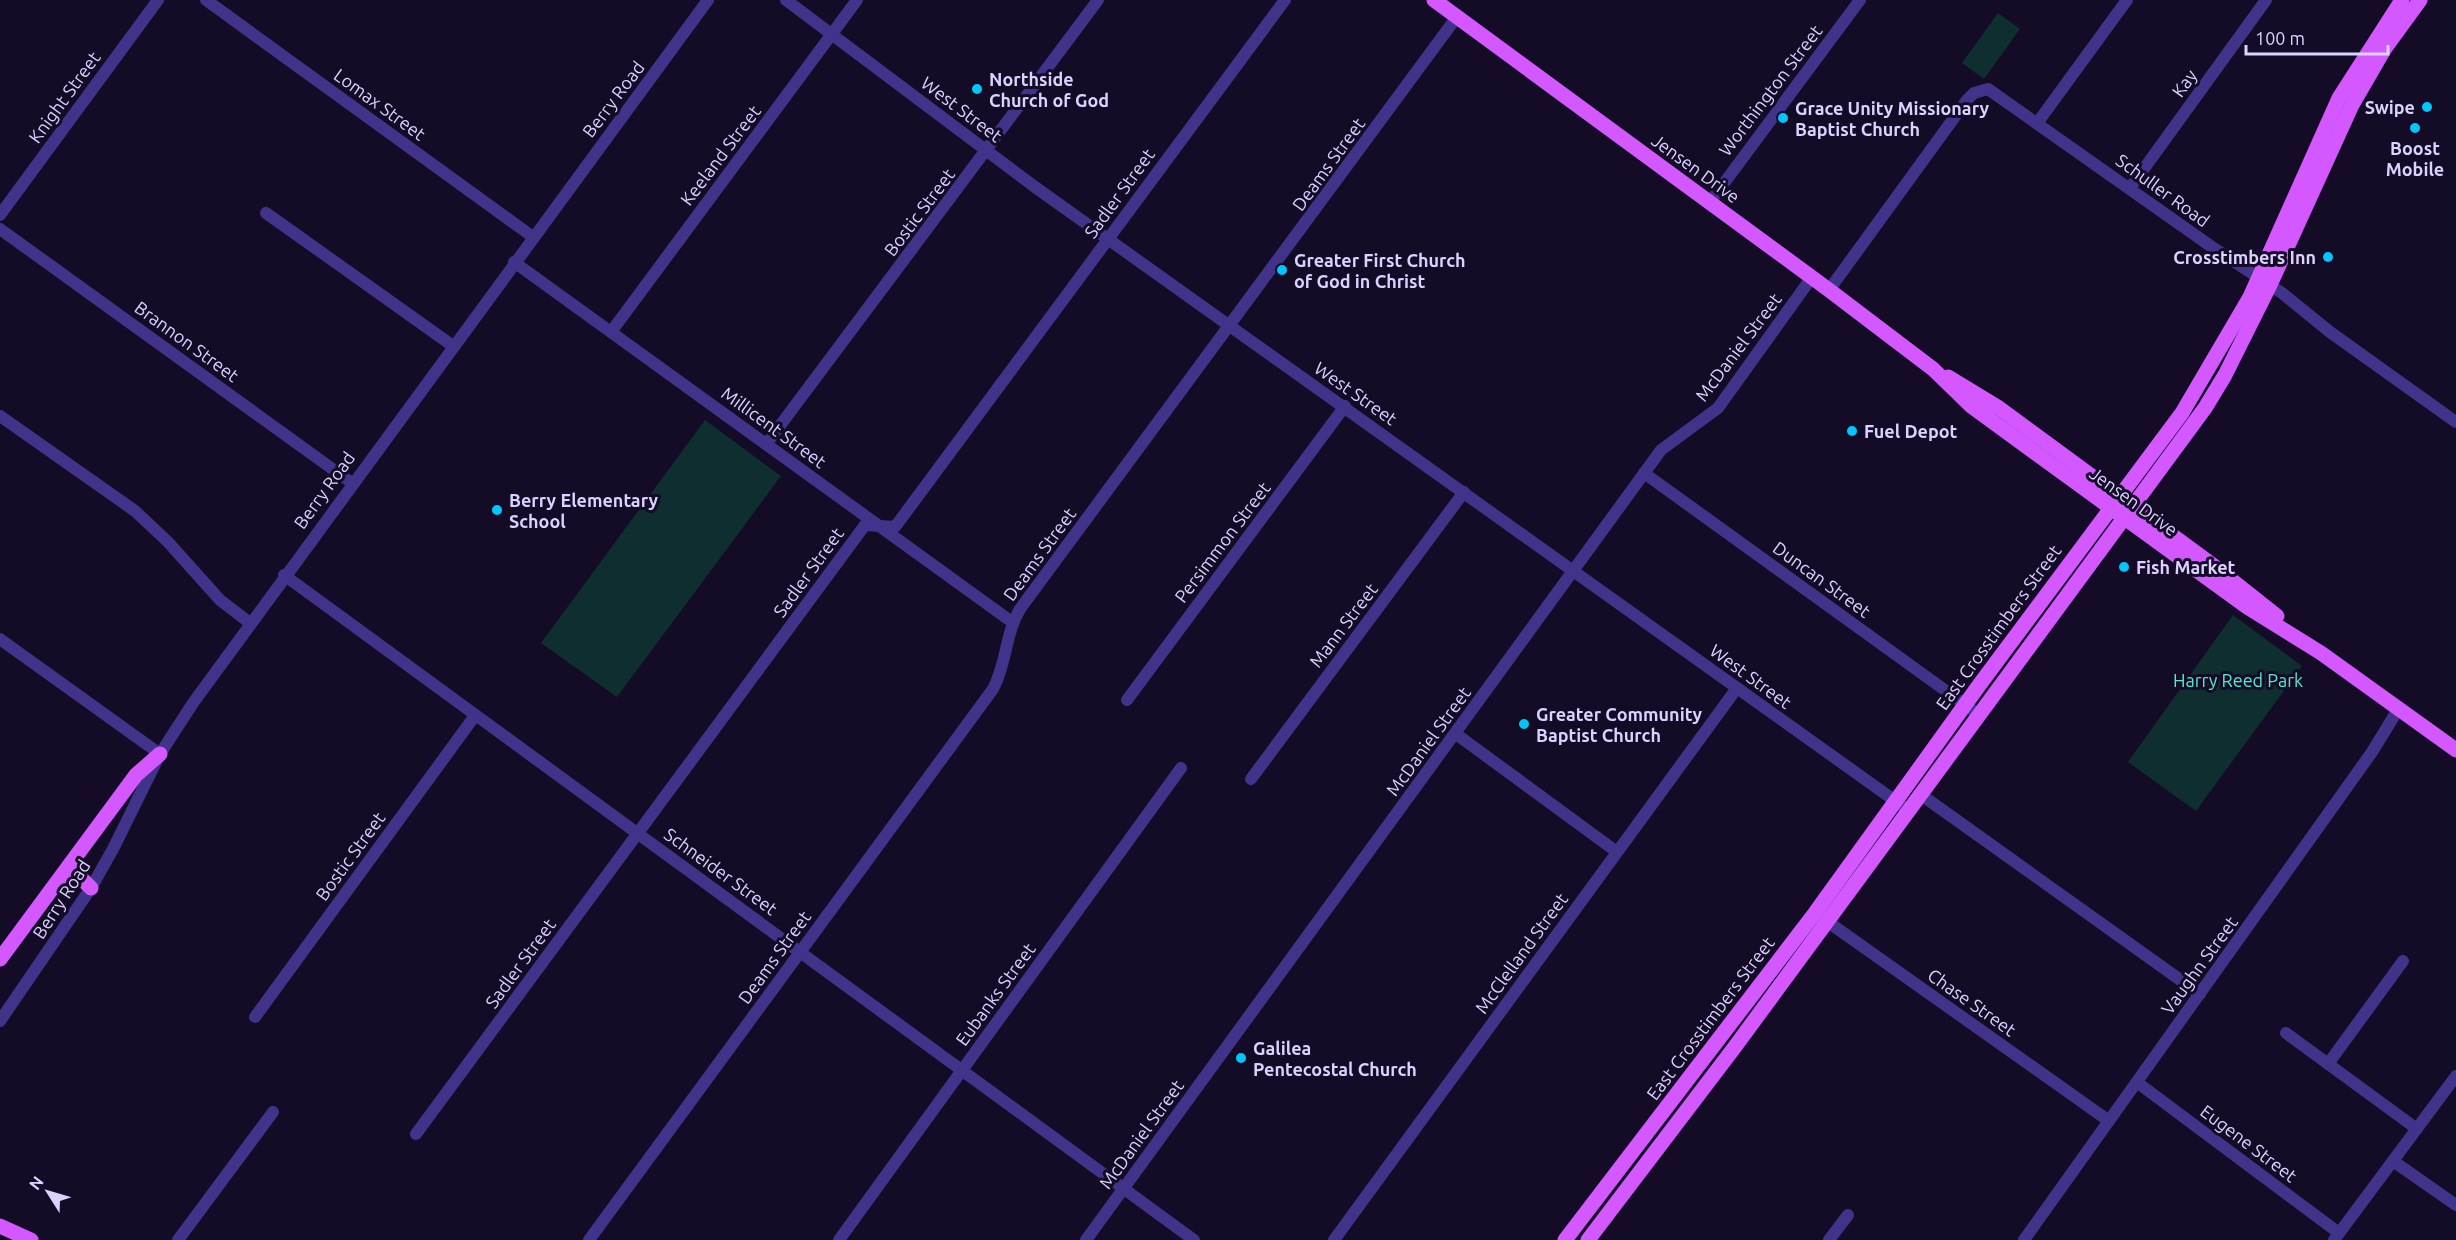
<svg xmlns="http://www.w3.org/2000/svg" width="2456" height="1240" viewBox="0 0 2456 1240" font-family="Ubuntu,sans-serif">
  <style>
    .green { fill: #0f2e30 }
    .lines { fill: none; stroke-linecap: round; stroke-linejoin: round }
    .minor { stroke: #403389; stroke-width: 12 }
    .major { stroke: #d458ff; stroke-width: 15 }
    .poi-dot { fill: #00c6fc; stroke: #140c26; stroke-width: 2 }
    .labels { text-anchor: middle; dominant-baseline: central; stroke-width: 6; stroke-linejoin: round; paint-order: stroke }
    .poi-label { font-size: 18px; font-weight: bold; fill: #dcd1ff; stroke: #140c26; text-anchor: start }
    .street-label { font-size: 18px; fill: #dcd1ff; stroke: #140c26 }
    .park-label { font-size: 18px; fill: #52ead5; stroke: #140c26 }
  </style>
  <rect width="100%" height="100%" fill="#140c26"/>
  <!-- green -->
  <g class="green">
    <polygon points="1998,13 2020,29 1984,79 1962,63"/>
    <polygon points="705,420 781,476 617,697 541,643"/>
    <polygon points="2233,615 2302,666 2196,811 2128,762"/>
  </g>
  <g class="lines">
    <!-- minor -->
    <g class="minor">
      <polyline points="206,0 533,237"/>
      <polyline points="786,0 1035,187 1908,810"/>
      <polyline points="2038,122 2127,0"/>
      <polyline points="2130,188 2266,0"/>
      <polyline points="1710,202 1860,0"/>
      <polyline points="266,213 453,346"/>
      <polyline points="0,215 158,0"/>
      <polyline points="0,229 352,483"/>
      <polyline points="514,262 1012,622"/>
      <polyline points="1829,290 1967,100 1974,93 1988,89 2212,247 2282,293 2330,332 2456,422"/>
      <polyline points="611,332 857,0"/>
      <polyline points="0,416 135,511 168,542 220,600 250,623"/>
      <polyline points="767,443 1098,0"/>
      <polyline points="1644,473 1978,714"/>
      <polyline points="284,575 1194,1240"/>
      <polyline points="0,639 160,754"/>
      <polyline points="1127,700 1345,406"/>
      <polyline points="1456,734 1617,852"/>
      <polyline points="1251,779 1464,492"/>
      <polyline points="1920,794 2200,994"/>
      <polyline points="1821,917 2109,1121"/>
      <polyline points="255,1017 474,717"/>
      <polyline points="0,1021 91,888 113,849 160,754 193,703 708,0"/>
      <polyline points="2286,1033 2417,1129"/>
      <polyline points="2328,1064 2403,961"/>
      <polyline points="2138,1083 2339,1233"/>
      <polyline points="416,1134 865,525 895,527 1285,0"/>
      <polyline points="2393,1161 2456,1205"/>
      <polyline points="178,1240 273,1112"/>
      <path d="M 589,1240 L 993,689 C 1007,663 1005,634 1020,609 L 1456,18"/>
      <polyline points="839,1240 1181,768"/>
      <polyline points="1086,1240 1661,450 1718,408 1812,277"/>
      <polyline points="1334,1240 1737,688"/>
      <polyline points="1829,1240 1848,1215"/>
      <polyline points="2024,1240 2372,752 2399,708"/>
      <polyline points="2334,1240 2456,1076"/>
    </g>
    <!-- major -->
    <g class="major">
      <polyline points="1434,0 1829,290 1933,369 1971,406 2247,607 2321,653 2456,750"/>
      <polyline points="1948,377 1999,408 2214,566 2277,616"/>
      <polyline points="69,866 91,888"/>
      <polyline points="0,959 136,775 160,754"/>
      <polyline points="0,1226 31,1240"/>
      <polyline points="1565,1240 1815,913 1980,684 2182,413 2250,297 2339,98 2402,0"/>
      <polyline points="1588,1240 1734,1048 2205,408 2225,375 2270,285 2352,105 2385,48 2420,0"/>
    </g>
  </g>
  <!-- markers -->
  <g class="poi-dot">
    <circle cx="977" cy="89" r="6"/>
    <circle cx="2427" cy="107" r="6"/>
    <circle cx="1783" cy="118" r="6"/>
    <circle cx="2415" cy="128" r="6"/>
    <circle cx="2328" cy="257" r="6"/>
    <circle cx="1282" cy="270" r="6"/>
    <circle cx="1852" cy="431" r="6"/>
    <circle cx="497" cy="510" r="6"/>
    <circle cx="2124" cy="567" r="6"/>
    <circle cx="1524" cy="724" r="6"/>
    <circle cx="1241" cy="1058" r="6"/>
  </g>
  <g class="labels">
    <!-- poi labels -->
    <g class="poi-label">
      <text x="989" y="79">Northside<tspan x="989" dy="21">Church of God</tspan></text>
      <text x="2415" y="107" text-anchor="end">Swipe</text>
      <text x="1795" y="108">Grace Unity Missionary<tspan x="1795" dy="21">Baptist Church</tspan></text>
      <text x="2415" y="148" text-anchor="middle">Boost<tspan x="2415" dy="21">Mobile</tspan></text>
      <text x="2316" y="257" text-anchor="end">Crosstimbers Inn</text>
      <text x="1294" y="260">Greater First Church<tspan x="1294" dy="21">of God in Christ</tspan></text>
      <text x="1864" y="431">Fuel Depot</text>
      <text x="509" y="500">Berry Elementary<tspan x="509" dy="21">School</tspan></text>
      <text x="2136" y="567">Fish Market</text>
      <text x="1536" y="714">Greater Community<tspan x="1536" dy="21">Baptist Church</tspan></text>
      <text x="1253" y="1048">Galilea<tspan x="1253" dy="21">Pentecostal Church</tspan></text>
    </g>
    <!-- street labels -->
    <g class="street-label">
      <text transform="translate(2184 83) rotate(-54)">Kay</text>
      <text transform="translate(1770 90) rotate(-53)">Worthington Street</text>
      <text transform="translate(64 97) rotate(-54)">Knight Street</text>
      <text transform="translate(613 99) rotate(-53)">Berry Road</text>
      <text transform="translate(380 104) rotate(36)">Lomax Street</text>
      <text transform="translate(962 109) rotate(37)">West Street</text>
      <text transform="translate(720 155) rotate(-53)">Keeland Street</text>
      <text transform="translate(1328 164) rotate(-54)">Deams Street</text>
      <text transform="translate(1696 168) rotate(36)">Jensen Drive</text>
      <text transform="translate(2163 190) rotate(36)">Schuller Road</text>
      <text transform="translate(1119 193) rotate(-54)">Sadler Street</text>
      <text transform="translate(919 212) rotate(-53)">Bostic Street</text>
      <text transform="translate(187 341) rotate(36)">Brannon Street</text>
      <text transform="translate(1738 347) rotate(-53)">McDaniel Street</text>
      <text transform="translate(1356 393) rotate(35)">West Street</text>
      <text transform="translate(774 427) rotate(36)">Millicent Street</text>
      <text transform="translate(324 490) rotate(-54)">Berry Road</text>
      <text transform="translate(2134 501) rotate(36)">Jensen Drive</text>
      <text transform="translate(1222 542) rotate(-53)">Persimmon Street</text>
      <text transform="translate(1039 554) rotate(-54)">Deams Street</text>
      <text transform="translate(808 572) rotate(-54)">Sadler Street</text>
      <text transform="translate(1822 579) rotate(36)">Duncan Street</text>
      <text transform="translate(1343 625) rotate(-53)">Mann Street</text>
      <text transform="translate(1998 627) rotate(-54)">East Crosstimbers Street</text>
      <text transform="translate(1751 676) rotate(36)">West Street</text>
      <text transform="translate(1428 741) rotate(-54)">McDaniel Street</text>
      <text transform="translate(350 856) rotate(-54)">Bostic Street</text>
      <text transform="translate(721 871) rotate(36)">Schneider Street</text>
      <text transform="translate(61 899) rotate(-57)">Berry Road</text>
      <text transform="translate(1521 953) rotate(-54)">McClelland Street</text>
      <text transform="translate(774 957) rotate(-54)">Deams Street</text>
      <text transform="translate(520 963) rotate(-54)">Sadler Street</text>
      <text transform="translate(2199 965) rotate(-54)">Vaughn Street</text>
      <text transform="translate(995 994) rotate(-54)">Eubanks Street</text>
      <text transform="translate(1972 1002) rotate(35)">Chase Street</text>
      <text transform="translate(1710 1018) rotate(-53)">East Crosstimbers Street</text>
      <text transform="translate(1141 1134) rotate(-54)">McDaniel Street</text>
      <text transform="translate(2249 1143) rotate(37)">Eugene Street</text>
    </g>
    <!-- park labels -->
    <g class="park-label">
      <text x="2238" y="680">Harry Reed Park</text>
    </g>
  </g>
  <!-- north arrow -->
  <g transform="translate(48 1192) rotate(307)" stroke="#140c26" stroke-width="4.5" paint-order="stroke">
  <path d="M0-4.5L10 22L0 15L-10 22Z" fill="#dcd1ff"/>
  <text y="-9" font-size="16" font-weight="bold" text-anchor="middle" fill="#dcd1ff">N</text>
  </g>
  <!-- scale -->
  <path d="M2246 45v9h142v-9" fill="none" stroke="#dcd1ff" stroke-width="3"/>
  <text x="2255" y="45" font-size="18" fill="#dcd1ff" stroke="#140c26" stroke-width="4.5" paint-order="stroke">100 m</text>
</svg>
